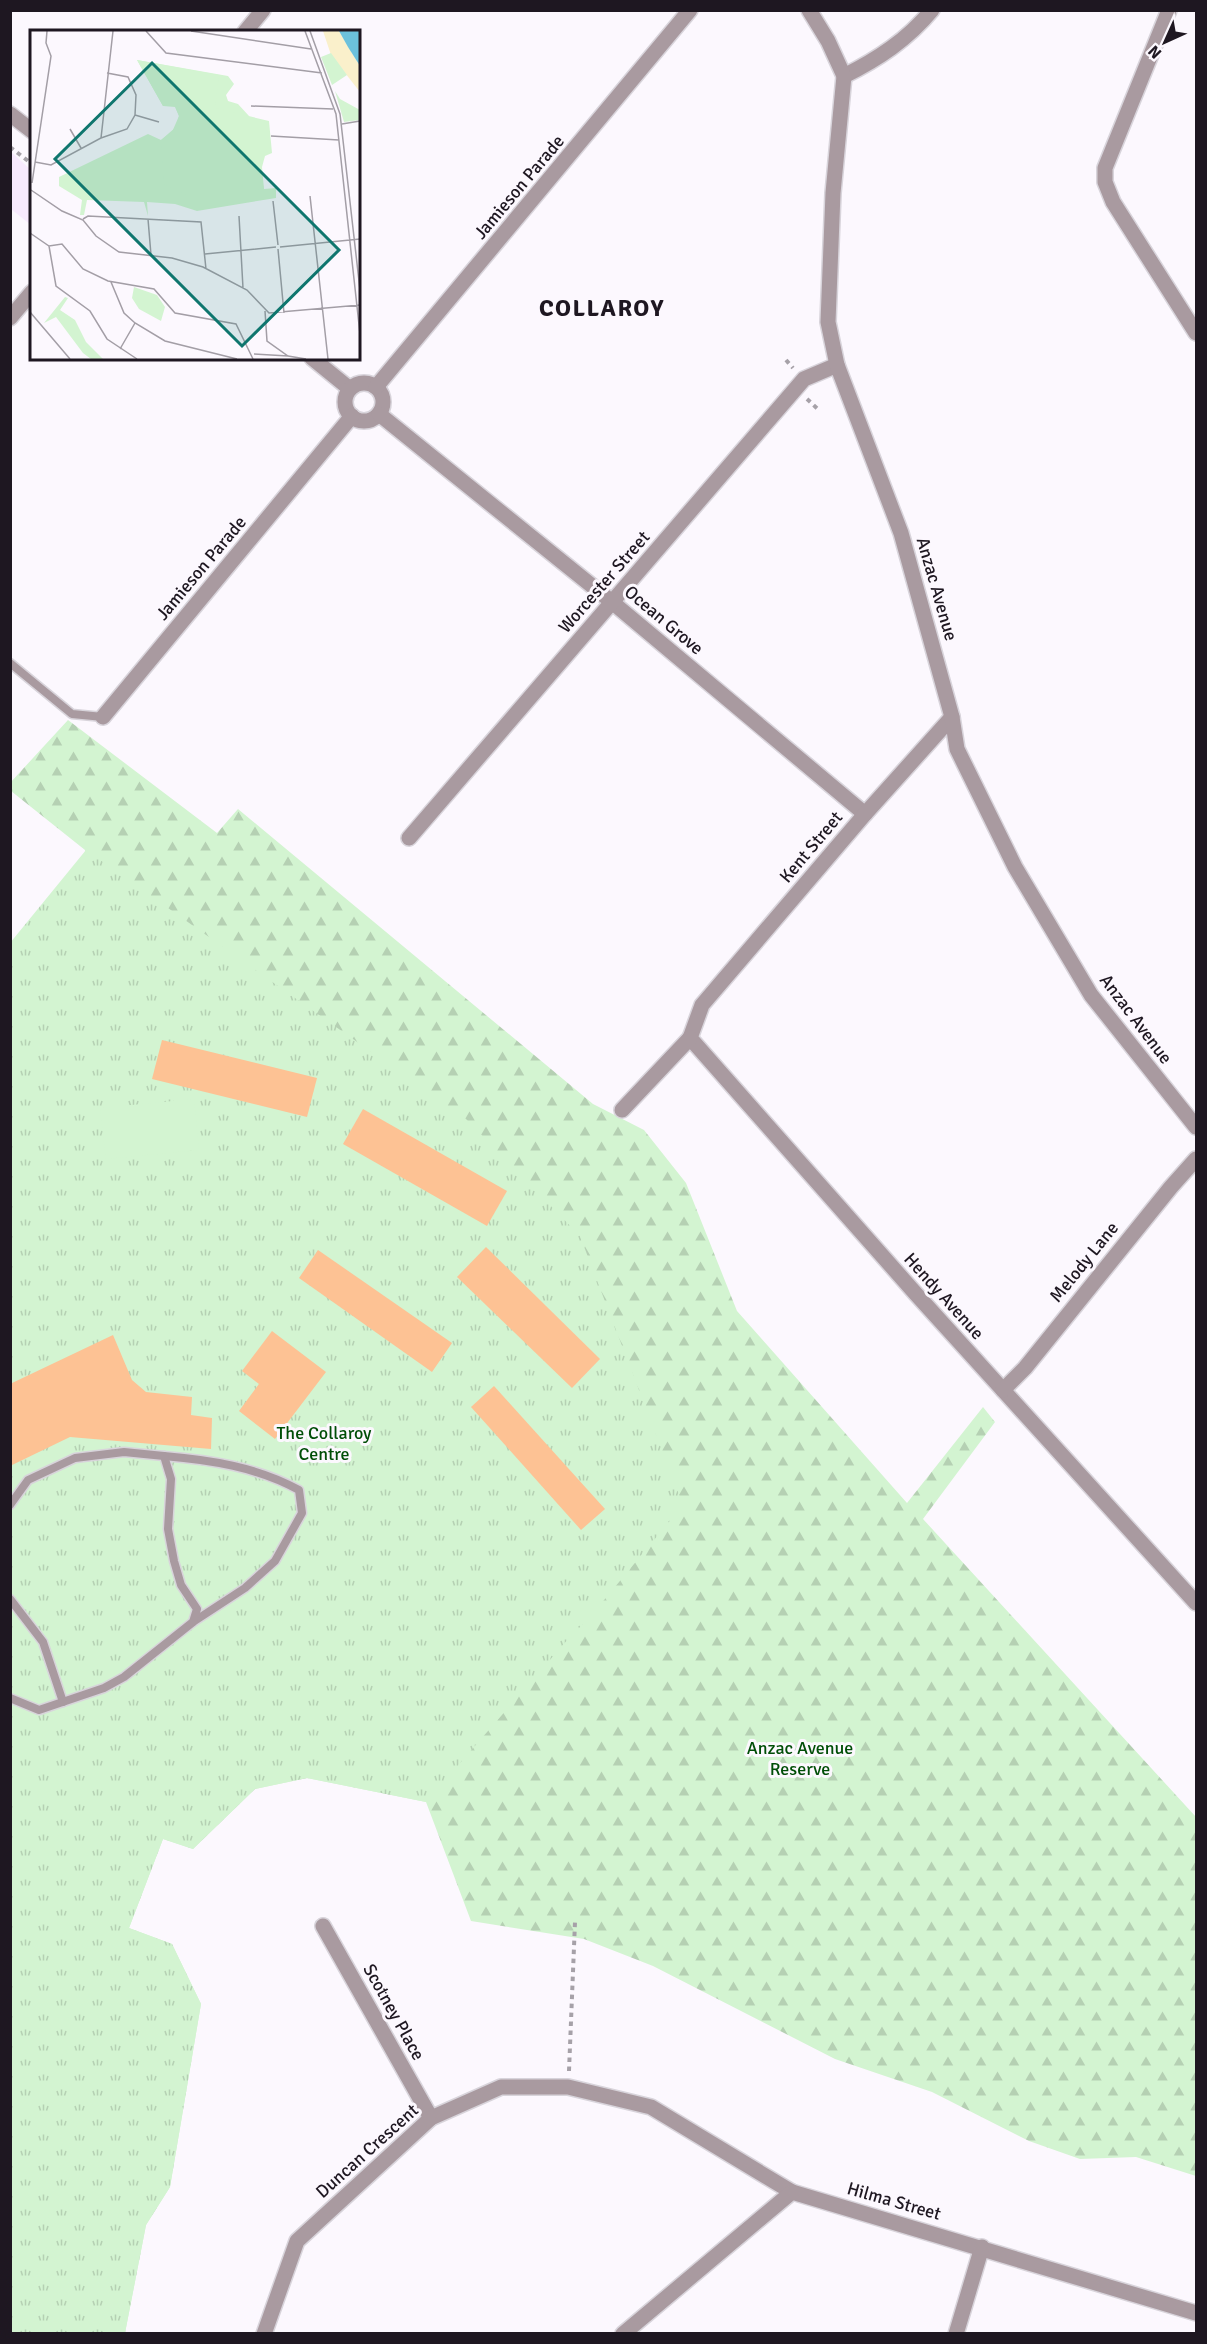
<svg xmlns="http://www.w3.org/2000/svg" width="1207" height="2344" viewBox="0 0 1207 2344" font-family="Signika,sans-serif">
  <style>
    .commercial { fill: #f8eafe }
    .forest { fill: url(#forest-firs) }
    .park { fill: url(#park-tufts) }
    .pitch { fill: #d3f4d1 }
    .building { fill: #fdc294 }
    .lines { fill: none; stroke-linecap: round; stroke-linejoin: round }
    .service-casing { stroke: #d8d4db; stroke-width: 11 }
    .minor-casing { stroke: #d8d4db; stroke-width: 18 }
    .tertiary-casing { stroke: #d8d4db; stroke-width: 18 }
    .path { stroke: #a6a1a8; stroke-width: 4; stroke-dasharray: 4.5 4.5; stroke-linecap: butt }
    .service { stroke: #a99aa0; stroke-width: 8 }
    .minor { stroke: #a99aa0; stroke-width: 15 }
    .tertiary { stroke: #a99aa0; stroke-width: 15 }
    .labels { text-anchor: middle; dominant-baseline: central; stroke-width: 6; stroke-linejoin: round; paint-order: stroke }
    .street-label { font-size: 18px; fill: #1e1721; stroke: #fcf8fe }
    .park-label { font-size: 18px; fill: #004e07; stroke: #fcf8fe }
    .district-label { font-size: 24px; font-weight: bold; letter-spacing: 1.5px; fill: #1e1721; stroke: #fcf8fe }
    .inset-road { fill: none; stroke: #a39ea6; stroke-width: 1.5 }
    .view { fill: #0f766e; fill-opacity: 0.15; stroke: #0f766e; stroke-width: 3 }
    .inset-edge { fill: none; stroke: #1e1721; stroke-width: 3 }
  </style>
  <defs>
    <pattern id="forest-firs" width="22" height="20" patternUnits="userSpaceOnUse" patternTransform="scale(1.5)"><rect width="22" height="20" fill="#d3f4d1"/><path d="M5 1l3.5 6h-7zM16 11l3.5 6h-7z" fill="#b5d0b3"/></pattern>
    <pattern id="park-tufts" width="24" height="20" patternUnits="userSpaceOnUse" patternTransform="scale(1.5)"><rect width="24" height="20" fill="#d3f4d1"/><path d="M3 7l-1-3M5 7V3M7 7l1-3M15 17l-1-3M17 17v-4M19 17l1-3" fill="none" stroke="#b5d0b3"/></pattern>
  </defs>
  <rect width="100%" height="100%" fill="#fcf8fe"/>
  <!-- commercial -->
  <polygon class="commercial" points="11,152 31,170 31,225 11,209"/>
  <!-- forest -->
  <polygon class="forest" points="68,720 217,833 238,809 593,1104 644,1130 686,1183 737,1311 907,1503 983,1407 995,1422 923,1519 1196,1817 1196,2176 1136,2157 1080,2159 1029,2141 932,2092 835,2059 653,1966 584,1939 471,1921 426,1802 307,1778 255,1789 193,1849 163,1839 129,1928 172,1944 201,2004 170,2187 146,2225 125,2333 11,2333 85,850 11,791 10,783"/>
  <!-- park -->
  <polygon class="park" points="86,850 466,1119 580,1236 683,1505 590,1617 569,1638 426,1802 307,1778 255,1789 193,1849 163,1839 129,1928 172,1944 201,2004 170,2187 146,2225 125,2333 11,2333 10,943"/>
  <!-- pitch -->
  <polygon class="pitch" points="194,1099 199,1150 106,1159 100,1108"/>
  <!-- building -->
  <g class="building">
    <polygon points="162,1040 317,1078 307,1117 152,1079"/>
    <polygon points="363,1109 507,1191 487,1226 343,1144"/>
    <polygon points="486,1247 600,1359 572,1388 457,1277"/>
    <polygon points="318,1250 452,1343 432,1372 299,1278"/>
    <polygon points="272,1331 326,1372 275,1439 239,1411 259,1384 242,1371"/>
    <polygon points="113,1335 132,1380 146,1392 192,1397 191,1415 212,1418 211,1449 70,1437 10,1466 10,1384"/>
    <polygon points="494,1386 605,1509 581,1530 471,1407"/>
  </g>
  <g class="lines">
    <!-- service casing -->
    <g class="service-casing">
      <g id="service">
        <polyline points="10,663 72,714 103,717"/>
        <path d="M 164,1456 C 211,1460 257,1467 299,1490 L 302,1513 L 275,1561 L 245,1588 L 193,1622"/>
        <polyline points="10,1505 28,1480 75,1458 124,1452 164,1456 171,1479 168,1529 174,1561 181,1585 197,1609 193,1622 124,1677 104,1688 39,1710 10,1698"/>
        <polyline points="10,1599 43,1642 63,1702"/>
      </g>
    </g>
    <!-- minor casing -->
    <g class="minor-casing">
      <g id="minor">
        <polyline points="1169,10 1105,168 1105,182 1113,202 1196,333"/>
        <polyline points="245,32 263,10"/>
        <path d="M 844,76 C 878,59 907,40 932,10"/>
        <polyline points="10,114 32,131"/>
        <polyline points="10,318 32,292"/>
        <polyline points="312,358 350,389"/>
        <circle cx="364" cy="402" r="19"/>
        <polyline points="376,387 690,10"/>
        <polyline points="379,414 612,602 865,814"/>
        <polyline points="103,717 352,416"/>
        <polyline points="952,717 865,814 702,1005 690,1038 916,1294 1196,1603"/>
        <polyline points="409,838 804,379 837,365"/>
        <polyline points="622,1110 690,1038"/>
        <polyline points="1003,1390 1025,1368 1171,1187 1196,1159"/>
        <polyline points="323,1926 431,2118"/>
        <polyline points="264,2334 297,2241 431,2118 501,2087 568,2087 651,2107 792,2192"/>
        <polyline points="623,2334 792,2192 1196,2313"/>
        <polyline points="956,2334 982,2247"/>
      </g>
    </g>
    <!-- tertiary casing -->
    <g class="tertiary-casing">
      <polyline id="tertiary" points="809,10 828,41 844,76 833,193 828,322 837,365 901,533 952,717 957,749 1015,867 1091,995 1196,1127"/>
    </g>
    <!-- path -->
    <g class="path">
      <polyline points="10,147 32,164"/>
      <polyline points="786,360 793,368"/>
      <polyline points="807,399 820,411"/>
      <polyline points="569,2071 575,1922"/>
    </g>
    <!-- service -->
    <use href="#service" class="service"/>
    <!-- minor -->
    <use href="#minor" class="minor"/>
    <!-- tertiary -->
    <use href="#tertiary" class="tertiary"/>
  </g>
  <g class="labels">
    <!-- street labels -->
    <g class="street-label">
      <text transform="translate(519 187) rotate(-50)">Jamieson Parade</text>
      <text transform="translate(201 568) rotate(-50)">Jamieson Parade</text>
      <text transform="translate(604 582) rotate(-49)">Worcester Street</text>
      <text transform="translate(937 589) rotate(74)">Anzac Avenue</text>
      <text transform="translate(664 620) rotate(40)">Ocean Grove</text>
      <text transform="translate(811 847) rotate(-50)">Kent Street</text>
      <text transform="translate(1136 1019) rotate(53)">Anzac Avenue</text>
      <text transform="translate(1084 1262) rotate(-51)">Melody Lane</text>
      <text transform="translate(944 1296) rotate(48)">Hendy Avenue</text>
      <text transform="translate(394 2012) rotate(61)">Scotney Place</text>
      <text transform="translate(367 2151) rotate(-42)">Duncan Crescent</text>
      <text transform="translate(894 2201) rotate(16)">Hilma Street</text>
    </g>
    <!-- park labels -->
    <g class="park-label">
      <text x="324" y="1433">The Collaroy<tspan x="324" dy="21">Centre</tspan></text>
      <text x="800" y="1748">Anzac Avenue<tspan x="800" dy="21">Reserve</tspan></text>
    </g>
    <!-- district labels -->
    <g class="district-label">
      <text x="602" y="308">COLLAROY</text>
    </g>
  </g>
  <!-- overview -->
  <g transform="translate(30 30)">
    <rect width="330" height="330" fill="#fcf8fe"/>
    <path d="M 107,30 L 198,46 L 204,54 L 196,65 L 198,71 L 208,74 L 219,86 L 234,159 L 246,158 L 246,168 L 167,181 L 145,174 L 117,172 L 118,186 L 114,172 L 57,170 L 54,185 L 50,185 L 52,170 L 29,156 L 29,147 L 118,104 L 131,110 L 146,97 L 149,86 L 145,77 L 133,76 ZM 35,267 L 38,268 L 30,280 L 45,290 L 56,312 L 73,329 L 61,329 L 53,323 L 26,287 L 14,293 Z" fill="#d3f4d1"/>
    <path d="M 293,1 L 309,1 L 330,36 L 330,62 L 301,25 Z" fill="#faf0cb"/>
    <path d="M 301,23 L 317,45 L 302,55 L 291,27 ZM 107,30 L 189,45 L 185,78 L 239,91 L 242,123 L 235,126 L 232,137 L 234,159 L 164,168 L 134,154 L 131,110 L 142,102 L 149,86 L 145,76 L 133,76 ZM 305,61 L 310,69 L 330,80 L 330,90 L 314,92 ZM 104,257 L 127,265 L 135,277 L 131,291 L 109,279 L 102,268 Z" fill="#d3f4d1"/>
    <path d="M 309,1 L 330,1 L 330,36 L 318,17 Z" fill="#6cc1dc"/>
    <path class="inset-road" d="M 116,1 L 136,23 L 292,43M 161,1 L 281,19M 275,1 L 306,84 L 330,304M 280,1 L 310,84 L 330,260M 221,76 L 303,79M 105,85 L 129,92M 312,94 L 330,91M 40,99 L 51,118M 241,106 L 309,110M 71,108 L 97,99 L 105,85 L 106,65 L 98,47 L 77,43M 5,132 L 21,135 L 71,108 L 83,1M 2,153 L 21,26 L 16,13 L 17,1M 1,160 L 32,181 L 53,190 L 66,206 L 89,222 L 142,228 L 173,237 L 217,260 L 239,283 L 330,275M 280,166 L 298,329M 243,171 L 248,215M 209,186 L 213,258M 53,189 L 58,186 L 171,192 L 176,239M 118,189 L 121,225M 0,203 L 19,216 L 32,214 L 53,239 L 78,251 L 124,259 L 145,283 L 206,294 L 223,329M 19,216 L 26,256 L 60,281 L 77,309 L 107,329M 250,217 L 330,209M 248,219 L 254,283M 175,224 L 246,217M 81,252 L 94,283 L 105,293 L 135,311 L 207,329M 235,281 L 237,311 L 258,326 L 276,329M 0,282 L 40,329M 90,319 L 105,293M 224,324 L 258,326"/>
    <path class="view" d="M 122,33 L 309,220 L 212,316 L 25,129 Z"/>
    <rect width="330" height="330" class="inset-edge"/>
  </g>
  <!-- border -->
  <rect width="1207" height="2344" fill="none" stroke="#1e1721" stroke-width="24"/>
  <!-- north arrow -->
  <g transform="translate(1165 42) rotate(225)" stroke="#fcf8fe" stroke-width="4.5" paint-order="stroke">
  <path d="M0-4.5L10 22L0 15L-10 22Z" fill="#1e1721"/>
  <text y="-9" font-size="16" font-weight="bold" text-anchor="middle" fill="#1e1721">N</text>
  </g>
</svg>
